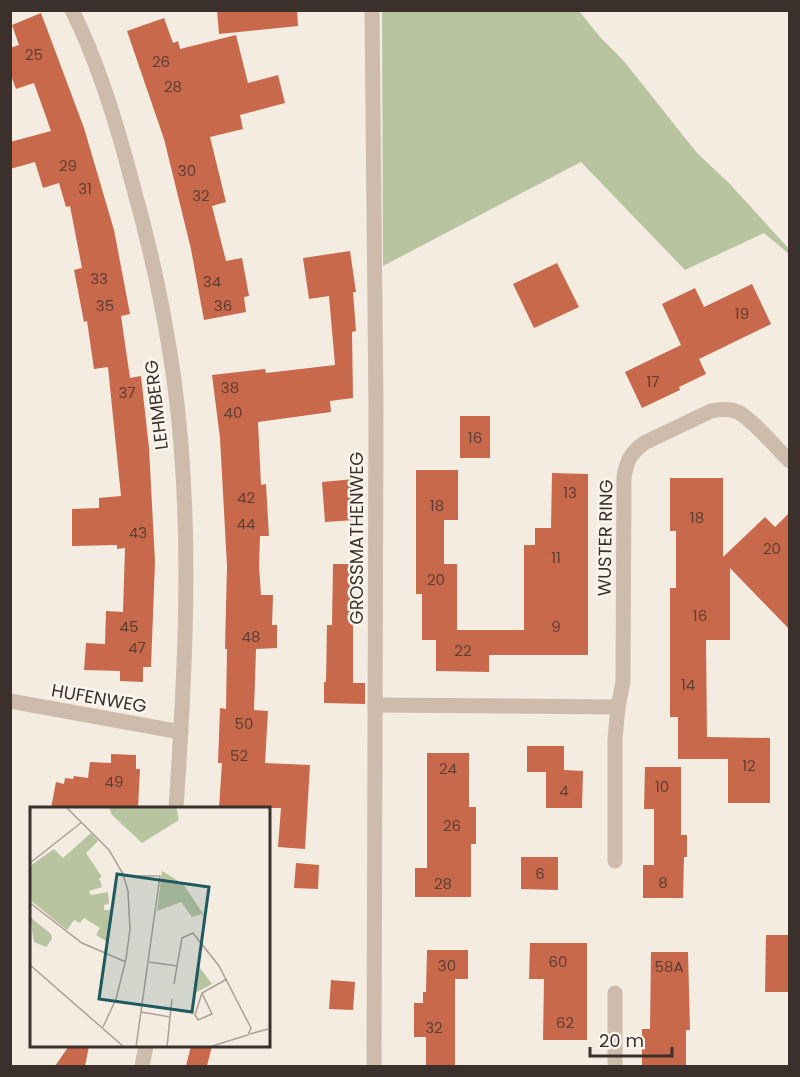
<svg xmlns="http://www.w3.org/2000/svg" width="800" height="1077" viewBox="0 0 800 1077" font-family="Poppins,sans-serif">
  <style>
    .green { fill: #b8c4a0 }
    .building { fill: #c8694b }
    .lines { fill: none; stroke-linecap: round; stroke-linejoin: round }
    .minor { stroke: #cdbbac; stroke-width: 15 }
    .labels { text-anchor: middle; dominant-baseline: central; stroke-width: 5; stroke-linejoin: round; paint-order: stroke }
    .number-label { font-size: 15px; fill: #5e3e33 }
    .street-label { font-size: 18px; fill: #3b302b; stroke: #fbf5ee }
    .inset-road { fill: none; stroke: #aaa098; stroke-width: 1.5 }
    .view { fill: #1f5a5e; fill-opacity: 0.15; stroke: #1f5a5e; stroke-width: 3 }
    .inset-edge { fill: none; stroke: #3b302b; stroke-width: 3 }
  </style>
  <rect width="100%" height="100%" fill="#f4ebe1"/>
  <!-- green -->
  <polygon class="green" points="382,11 579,11 600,37 623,60 697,153 729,183 789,249 789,254 764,233 685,270 581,162 383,266"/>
  <!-- building -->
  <g class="building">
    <polygon points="217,10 297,10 298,26 219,34"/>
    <polygon points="41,13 84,128 114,230 130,314 121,316 130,378 141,376 149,448 155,562 151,667 143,667 143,682 120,681 120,671 84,670 86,643 105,644 106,611 123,612 125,548 117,549 117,545 72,546 72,509 99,508 99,498 121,496 108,367 94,369 87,321 84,322 74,270 82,268 70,206 66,207 59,183 43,188 35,162 10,169 10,142 51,131 34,83 16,89 10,73 10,48 19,45 12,25"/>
    <polygon points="164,18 173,43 178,41 180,49 236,35 248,83 278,75 285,103 240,115 243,129 210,137 226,202 212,206 226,261 242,258 249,296 244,297 246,312 204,320 191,249 164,139 127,31"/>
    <polygon points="350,251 356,292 353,292 356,331 352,332 353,398 330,401 331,412 258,422 261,485 266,484 269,536 260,536 259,566 261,595 273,595 272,625 277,625 277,648 256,649 254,710 268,711 265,763 310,765 305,849 278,847 281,808 219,808 222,763 218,763 220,708 226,709 227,649 225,649 227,566 220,438 212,375 265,369 266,373 335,365 329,296 309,299 303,258"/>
    <polygon points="557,263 579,307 534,328 513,284"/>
    <polygon points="752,284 771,324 699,359 706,374 679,387 680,390 642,408 625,372 681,345 662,304 695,288 704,307"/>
    <rect x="460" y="416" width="30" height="42"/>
    <polygon points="416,470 458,470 458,520 444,520 444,564 457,564 457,630 524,630 524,545 535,545 535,528 551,528 552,473 588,474 588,655 489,655 489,672 436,671 436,640 422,640 422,594 416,594"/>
    <polygon points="670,478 723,478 723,557 765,517 775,527 789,513 789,629 730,568 730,640 706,640 707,737 770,738 770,803 728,803 728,759 678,759 678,717 670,717 670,588 676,588 676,531 670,531"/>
    <polygon points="354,479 354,520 325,522 322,482"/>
    <polygon points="333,564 353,564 353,683 365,683 365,704 324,703 324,682 326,682 327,625 332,625"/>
    <polygon points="527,746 564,746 564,770 583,771 582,808 546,808 546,772 527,772"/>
    <polygon points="427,753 469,753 469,807 476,807 476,844 471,844 471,897 415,897 415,868 427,868"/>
    <polygon points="111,754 136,755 136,769 140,769 138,808 51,808 56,782 64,784 65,778 73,779 74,776 88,778 90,762 111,763"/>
    <polygon points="645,767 681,767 681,835 687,835 687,857 684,857 683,898 643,898 643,865 654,865 654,809 644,809"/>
    <polygon points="521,857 558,857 558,890 521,889"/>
    <polygon points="296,863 319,865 318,889 294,888"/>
    <polygon points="766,935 789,935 789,992 765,992"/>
    <polygon points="530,943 587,943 587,1040 543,1040 544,979 529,979"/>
    <polygon points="427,950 468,950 468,979 455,979 455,1066 426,1066 426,1037 414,1037 414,1003 423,1003 423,992 426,992"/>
    <polygon points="651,952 688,952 690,1030 686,1030 686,1066 642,1066 642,1029 650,1029"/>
    <polygon points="331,980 355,982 353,1010 329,1009"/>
    <polygon points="69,1046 89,1046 85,1066 55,1066"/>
    <polygon points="191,1046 212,1046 207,1066 186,1066"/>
  </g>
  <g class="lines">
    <!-- minor -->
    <g class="minor">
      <path d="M 72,10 C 99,64 117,124 132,182 C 156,267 174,356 181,445 C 191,566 184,688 176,808"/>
      <polyline points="372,10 376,410 374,1066"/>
      <polyline points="10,701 181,732"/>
      <path d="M 375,705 L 618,707 L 623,682 L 624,477 C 627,460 630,454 644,443 L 711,411 C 720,409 729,408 738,412 C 752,419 777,449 790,461"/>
      <polyline points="615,861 615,739 618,707"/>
      <polyline points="142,1066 146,1046"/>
      <polyline points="615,1066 615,993"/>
    </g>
  </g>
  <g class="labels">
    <!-- number labels -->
    <g class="number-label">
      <text x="34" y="54">25</text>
      <text x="161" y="61">26</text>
      <text x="173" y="86">28</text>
      <text x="68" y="165">29</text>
      <text x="187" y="170">30</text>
      <text x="85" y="188">31</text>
      <text x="201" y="195">32</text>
      <text x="99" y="278">33</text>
      <text x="212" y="281">34</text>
      <text x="105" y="305">35</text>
      <text x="223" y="305">36</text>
      <text x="742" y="313">19</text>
      <text x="653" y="381">17</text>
      <text x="230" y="387">38</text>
      <text x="127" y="392">37</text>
      <text x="233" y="412">40</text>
      <text x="475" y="437">16</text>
      <text x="570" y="492">13</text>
      <text x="246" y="497">42</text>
      <text x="437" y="505">18</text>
      <text x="697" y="517">18</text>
      <text x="246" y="523">44</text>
      <text x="138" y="532">43</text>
      <text x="772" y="548">20</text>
      <text x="556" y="557">11</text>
      <text x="436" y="579">20</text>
      <text x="700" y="615">16</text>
      <text x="129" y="626">45</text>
      <text x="556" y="626">9</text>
      <text x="251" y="636">48</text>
      <text x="137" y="647">47</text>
      <text x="463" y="650">22</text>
      <text x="688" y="684">14</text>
      <text x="244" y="723">50</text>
      <text x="239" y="755">52</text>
      <text x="749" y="765">12</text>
      <text x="448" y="768">24</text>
      <text x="114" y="781">49</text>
      <text x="662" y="786">10</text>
      <text x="564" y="790">4</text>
      <text x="452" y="825">26</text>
      <text x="540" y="873">6</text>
      <text x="663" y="882">8</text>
      <text x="443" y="883">28</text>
      <text x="558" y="961">60</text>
      <text x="447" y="965">30</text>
      <text x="669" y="966">58A</text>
      <text x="565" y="1022">62</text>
      <text x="434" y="1027">32</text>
    </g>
    <!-- street labels -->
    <g class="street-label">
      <text transform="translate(156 405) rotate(-97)">LEHMBERG</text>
      <text transform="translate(356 538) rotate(-90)">GROSSMATHENWEG</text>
      <text transform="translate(605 538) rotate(-89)">WUSTER RING</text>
      <text transform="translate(99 698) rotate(10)">HUFENWEG</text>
    </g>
  </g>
  <!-- overview -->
  <g transform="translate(30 807)">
    <rect width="240" height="240" fill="#f4ebe1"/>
    <path d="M 79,0 L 146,0 L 149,13 L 112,36 L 82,8 ZM 61,26 L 68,34 L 56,46 L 72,70 L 69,71 L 72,80 L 59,84 L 61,88 L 78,85 L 79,97 L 74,98 L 74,103 L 81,103 L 82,110 L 76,146 L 76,134 L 66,128 L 70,121 L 54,111 L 50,116 L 44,113 L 37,123 L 0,93 L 0,59 L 24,42 L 33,51 ZM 132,64 L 153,77 L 176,111 L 171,107 L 162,110 L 151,95 L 127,104 ZM 0,110 L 21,127 L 22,132 L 16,140 L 4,135 ZM 167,157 L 182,177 L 163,187 Z" fill="#b8c4a0"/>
    <path class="inset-road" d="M 36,0 L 79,43 L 93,67 L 98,84 L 100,122 L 96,152 L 86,192 L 73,220M 0,56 L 52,15M 95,69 L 130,69 L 106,240M 0,96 L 52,136 L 96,155M 119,155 L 147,159 L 152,131 L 163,126 L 189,159 L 221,221 L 218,228 L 179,240M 0,158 L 94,240M 144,177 L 147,159M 172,186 L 165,208 L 168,213 L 182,207 L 172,186 L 197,172M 111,205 L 140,210 L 142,192M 220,227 L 238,222M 137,240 L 140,210"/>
    <path class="view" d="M 87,67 L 179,80 L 162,205 L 69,192 Z"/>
    <rect width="240" height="240" class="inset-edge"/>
  </g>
  <!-- border -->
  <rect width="800" height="1077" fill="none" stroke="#3b302b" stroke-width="24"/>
  <!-- scale -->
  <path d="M590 1047v9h82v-9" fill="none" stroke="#3b302b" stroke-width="3"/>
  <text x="599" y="1047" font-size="18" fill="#3b302b" stroke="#fbf5ee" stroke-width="4.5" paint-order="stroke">20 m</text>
</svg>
